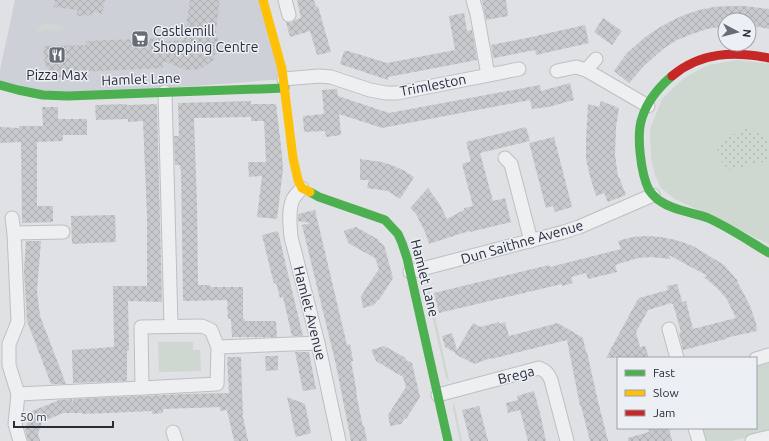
<svg xmlns="http://www.w3.org/2000/svg" width="769" height="441" viewBox="0 0 769 441" font-family="Ubuntu,sans-serif">
  <style>
    .built { fill: #ced0d7 }
    .green { fill: #ced7d0 }
    .park { fill: url(#park-dots) }
    .building { fill: url(#building-cross-hatch) }
    .lines { fill: none; stroke-linecap: round; stroke-linejoin: round }
    .street-casing { stroke: #bdbfc2; stroke-width: 15 }
    .street { stroke: #eeeff1; stroke-width: 13 }
    .fast { stroke: #4caf50; stroke-width: 9 }
    .slow { stroke: #ffc107; stroke-width: 9 }
    .jam { stroke: #c62828; stroke-width: 9 }
    .labels { text-anchor: middle; dominant-baseline: central; stroke-width: 3; stroke-linejoin: round; paint-order: stroke }
    .poi-label { font-size: 14px; fill: #282d3b; stroke: #eceff3; text-anchor: start }
    .street-label { font-size: 14px; fill: #282d3b; stroke: #eceff3 }
  </style>
  <defs>
    <pattern id="park-dots" width="8" height="8" patternUnits="userSpaceOnUse"><rect width="8" height="8" fill="#ced7d0"/><path d="M2 2h.1M6 6h.1" fill="none" stroke="#b1b9b4" stroke-width="1.8" stroke-linecap="round"/></pattern>
    <pattern id="building-cross-hatch" width="8" height="8" patternUnits="userSpaceOnUse"><rect width="8" height="8" fill="#c7c9cc"/><path d="M0 0l8 8M0 8l8-8" fill="none" stroke="#abadb0"/></pattern>
  </defs>
  <rect width="100%" height="100%" fill="#dfe1e4"/>
  <!-- built -->
  <polygon class="built" points="15,0 263,0 284,79 67,96 0,85 0,70"/>
  <!-- green -->
  <g class="green">
    <polygon points="50,23 62,27 64,30 45,30 36,32 42,24"/>
    <polygon points="738,60 769,64 769,244 675,199 661,188 655,175 651,157 650,129 662,99 684,78 708,65"/>
    <polygon points="429,288 449,381 446,377 427,294"/>
    <polygon points="158,342 193,342 193,350 200,350 201,371 159,372"/>
    <polygon points="769,363 769,431 732,441 706,441 702,428 756,428 756,367"/>
    <polygon points="454,402 462,441 460,441 453,408"/>
  </g>
  <!-- park -->
  <polygon class="park" points="746,129 755,131 769,140 769,159 767,161 730,170 724,165 717,155 718,145 720,140"/>
  <!-- building -->
  <g class="building">
    <polygon points="55,0 105,0 102,14 93,11 93,15 77,16 77,10 54,7"/>
    <polygon points="190,0 220,0 215,37 218,37 217,49 213,60 204,67 198,69 186,70 163,61 163,68 80,72 80,78 62,79 56,77 51,74 45,65 43,46 86,45 86,41 161,38 161,42 184,40"/>
    <polygon points="297,0 314,0 316,7 318,6 331,52 317,55 310,31 290,37 286,22 291,23 295,20 301,18"/>
    <polygon points="482,0 506,0 508,16 486,20"/>
    <polygon points="729,6 745,6 769,9 769,29 749,25 749,20 725,20 725,26 707,29 692,34 677,40 663,49 644,66 629,83 614,71 627,53 644,38 657,29 671,21 684,15 699,10 714,7"/>
    <polygon points="464,13 467,31 472,30 477,60 388,77 388,80 340,64 344,51 348,51 387,63 455,50 449,16"/>
    <polygon points="603,18 622,31 612,45 594,32"/>
    <polygon points="585,25 589,43 536,55 535,50 494,58 494,57 493,57 491,45 527,38"/>
    <polygon points="570,83 574,100 548,107 532,109 530,100 382,128 339,114 341,135 326,137 325,131 304,132 303,116 324,114 322,90 337,89 338,96 389,113 540,85 541,91"/>
    <polygon points="251,101 251,104 276,104 282,155 283,169 277,219 257,217 262,176 249,177 248,162 266,162 264,121 251,121 251,117 194,118 197,205 198,285 210,285 210,287 243,287 243,319 245,319 245,321 276,321 277,337 232,337 231,319 228,319 227,300 183,301 181,169 180,169 180,165 175,165 174,136 179,136 178,103"/>
    <polygon points="601,101 619,108 616,127 615,154 618,177 619,177 626,195 608,202 604,193 596,196 590,176 586,159 586,142 588,104 599,107"/>
    <polygon points="127,104 127,105 157,104 162,302 128,301 129,351 127,351 127,381 73,383 72,350 114,347 113,286 147,286 147,215 143,121 128,122 128,119 96,120 95,105"/>
    <polygon points="42,107 58,107 58,119 87,119 87,135 63,135 63,141 37,142 37,206 53,206 53,222 22,223 21,142 0,143 0,127 19,128 19,126 43,126"/>
    <polygon points="526,127 530,141 480,153 493,201 505,198 511,222 470,232 469,231 429,244 425,232 416,214 410,208 428,188 440,205 447,219 464,210 464,208 473,206 462,164 471,161 466,142"/>
    <polygon points="554,137 572,207 555,212 553,206 546,208 529,143"/>
    <polygon points="360,159 382,162 394,166 407,172 406,172 414,177 400,199 388,191 367,188 369,180 360,180"/>
    <polygon points="315,210 347,345 350,344 353,361 351,361 357,393 356,393 363,427 364,426 367,441 351,441 336,365 302,225 311,223 298,221 298,214"/>
    <polygon points="115,215 116,242 72,244 71,216"/>
    <polygon points="356,227 379,240 378,241 384,245 393,278 379,300 378,300 374,305 363,308 361,296 379,269 375,258 348,243 344,231"/>
    <polygon points="278,231 287,270 303,336 292,336 283,297 280,298 276,283 274,284 262,235"/>
    <polygon points="646,236 661,237 676,240 693,246 724,265 738,281 737,281 747,300 750,306 756,323 757,331 725,338 726,339 683,350 679,333 681,332 673,304 672,304 671,303 648,310 636,332 640,347 645,346 649,358 606,358 638,299 639,298 668,290 667,286 677,284 682,301 681,302 686,301 693,329 736,318 726,298 717,288 704,277 708,276 689,266 669,255 670,259 651,257 638,258 615,265 617,272 588,279 586,273 571,277 573,283 562,286 562,284 439,313 434,293 549,265 550,267 621,249 618,241 632,237"/>
    <polygon points="26,241 41,241 37,291 40,316 66,384 51,384 27,321 24,271"/>
    <polygon points="499,322 499,324 505,322 509,336 558,323 583,338 586,352 587,352 599,406 599,405 608,441 590,441 581,406 580,406 567,340 491,359 491,358 474,364 455,354 456,353 445,347 442,336 452,333 457,350 473,323 480,327"/>
    <polygon points="384,346 406,358 406,360 412,363 420,397 406,419 405,418 401,424 390,426 388,415 406,387 403,377 376,361 371,350"/>
    <polygon points="295,352 309,352 316,389 303,391"/>
    <polygon points="265,356 278,356 278,370 266,371"/>
    <polygon points="227,357 241,357 243,417 248,441 234,441 227,410 220,411 220,407 163,409 163,413 152,414 152,411 83,414 82,413 63,413 42,422 38,434 40,441 28,441 25,428 32,411 57,401 57,400 72,399 73,404 73,399 186,394 229,393"/>
    <polygon points="534,391 540,413 546,441 528,441 520,410 508,413 506,403 518,400 517,396"/>
    <polygon points="287,397 305,404 311,433 296,437"/>
    <polygon points="479,406 488,441 470,441 462,410"/>
    <polygon points="648,428 669,428 672,441 628,441 628,438 649,432"/>
  </g>
  <g class="lines">
    <!-- street casing -->
    <g class="street-casing">
      <g id="street">
        <polyline points="285,0 289,15"/>
        <polyline points="473,0 477,14 488,75"/>
        <polyline points="586,70 596,59"/>
        <polyline points="557,71 576,67 586,70 648,106"/>
        <polyline points="284,79 319,76 331,77 370,90 386,93 397,93 519,69"/>
        <polyline points="165,92 171,326"/>
        <polyline points="505,158 511,164 531,241"/>
        <path d="M 302,188 C 299,192 295,195 293,199 C 288,210 290,225 291,237 L 318,343 L 339,441"/>
        <polyline points="12,218 14,233 63,232"/>
        <polyline points="14,233 18,322 9,344 9,365 18,394 15,424 20,441"/>
        <polyline points="410,272 564,232 579,227 653,195"/>
        <polyline points="669,329 677,358"/>
        <polyline points="218,347 217,384 142,388 141,327 202,326 211,330 218,347 318,343"/>
        <polyline points="756,359 769,355"/>
        <polyline points="18,394 142,388"/>
        <path d="M 438,395 L 539,368 C 546,371 548,373 551,380 L 567,441"/>
        <polyline points="695,428 699,441"/>
        <polyline points="173,432 176,441"/>
        <polyline points="752,441 769,437"/>
      </g>
    </g>
    <!-- street -->
    <use href="#street" class="street"/>
    <!-- fast -->
    <g class="fast">
      <path d="M 672,76 C 659,87 647,102 642,118 C 636,135 641,174 649,190 C 652,194 655,198 660,201 C 674,211 692,212 708,218 C 730,228 749,241 769,253"/>
      <polyline points="0,85 18,90 43,95 67,96 285,88"/>
      <polyline points="310,192 319,197 385,220 398,234 402,243 407,258 448,441"/>
    </g>
    <!-- slow -->
    <polyline class="slow" points="263,0 282,69 293,158 298,180 302,188 310,192"/>
    <!-- jam -->
    <path class="jam" d="M 672,76 C 700,52 734,51 769,58"/>
  </g>
  <!-- icons -->
  <defs>
    <g id="supermarket-square" transform="scale(0.9)"><rect x="-9" y="-9" width="18" height="18" rx="4" fill="#686c76" stroke="#eceff3"/><path d="M-6-5.5h2.5l.6 2H6L4.5 2H-2.5L-4.4-4H-6ZM-1.5 3.2a1.3 1.3 0 1 0 .1 0ZM3 3.2a1.3 1.3 0 1 0 .1 0Z" fill="#fff"/></g>
    <g id="restaurant-square" transform="scale(0.9)"><rect x="-9" y="-9" width="18" height="18" rx="4" fill="#686c76" stroke="#eceff3"/><path d="M-5-6h1v4h1v-4h1v4h1v-4h1v5L-1.5 .5V6h-2V.5L-5-1ZM5-6V6H3V1.5H1.5Q1.5-4 5-6Z" fill="#fff"/></g>
  </defs>
  <g fill-rule="evenodd">
    <use href="#supermarket-square" x="140" y="39"/>
    <use href="#restaurant-square" x="57" y="55"/>
  </g>
  <g class="labels">
    <!-- poi labels -->
    <g class="poi-label">
      <text x="153" y="31">Castlemill<tspan x="153" dy="16">Shopping Centre</tspan></text>
      <text x="57" y="75" text-anchor="middle">Pizza Max</text>
    </g>
    <!-- street labels -->
    <g class="street-label">
      <text transform="translate(141 79) rotate(-2)">Hamlet Lane</text>
      <text transform="translate(433 85) rotate(-11)">Trimleston</text>
      <text transform="translate(522 242) rotate(-16)">Dun Saithne Avenue</text>
      <text transform="translate(425 278) rotate(76)">Hamlet Lane</text>
      <text transform="translate(310 313) rotate(76)">Hamlet Avenue</text>
      <text transform="translate(516 375) rotate(-14)">Brega</text>
    </g>
  </g>
  <!-- legend -->
  <rect x="617" y="357" width="140" height="72" fill="#eceff3" stroke="#9ea1a9"/>
  <rect x="625" y="370" width="20" height="6" fill="#4caf50" stroke="#9ea1a9"/>
  <text x="653" y="377" font-size="12" fill="#282d3b">Fast</text>
  <rect x="625" y="390" width="20" height="6" fill="#ffc107" stroke="#9ea1a9"/>
  <text x="653" y="397" font-size="12" fill="#282d3b">Slow</text>
  <rect x="625" y="410" width="20" height="6" fill="#c62828" stroke="#9ea1a9"/>
  <text x="653" y="417" font-size="12" fill="#282d3b">Jam</text>
  <!-- north arrow -->
  <g transform="translate(737 32) rotate(97)"><circle r="19" fill="#eceff3" stroke="#9ea1a9"/>
  <path d="M0-3L7 15L0 10L-7 15Z" fill="#686c76"/>
  <text y="-6" font-size="11" font-weight="bold" text-anchor="middle" fill="#282d3b">N</text>
  </g>
  <!-- scale -->
  <path d="M14 421v6h99v-6" fill="none" stroke="#282d3b" stroke-width="2"/>
  <text x="20" y="421" font-size="12" fill="#282d3b" stroke="#eceff3" stroke-width="3" paint-order="stroke">50 m</text>
</svg>
